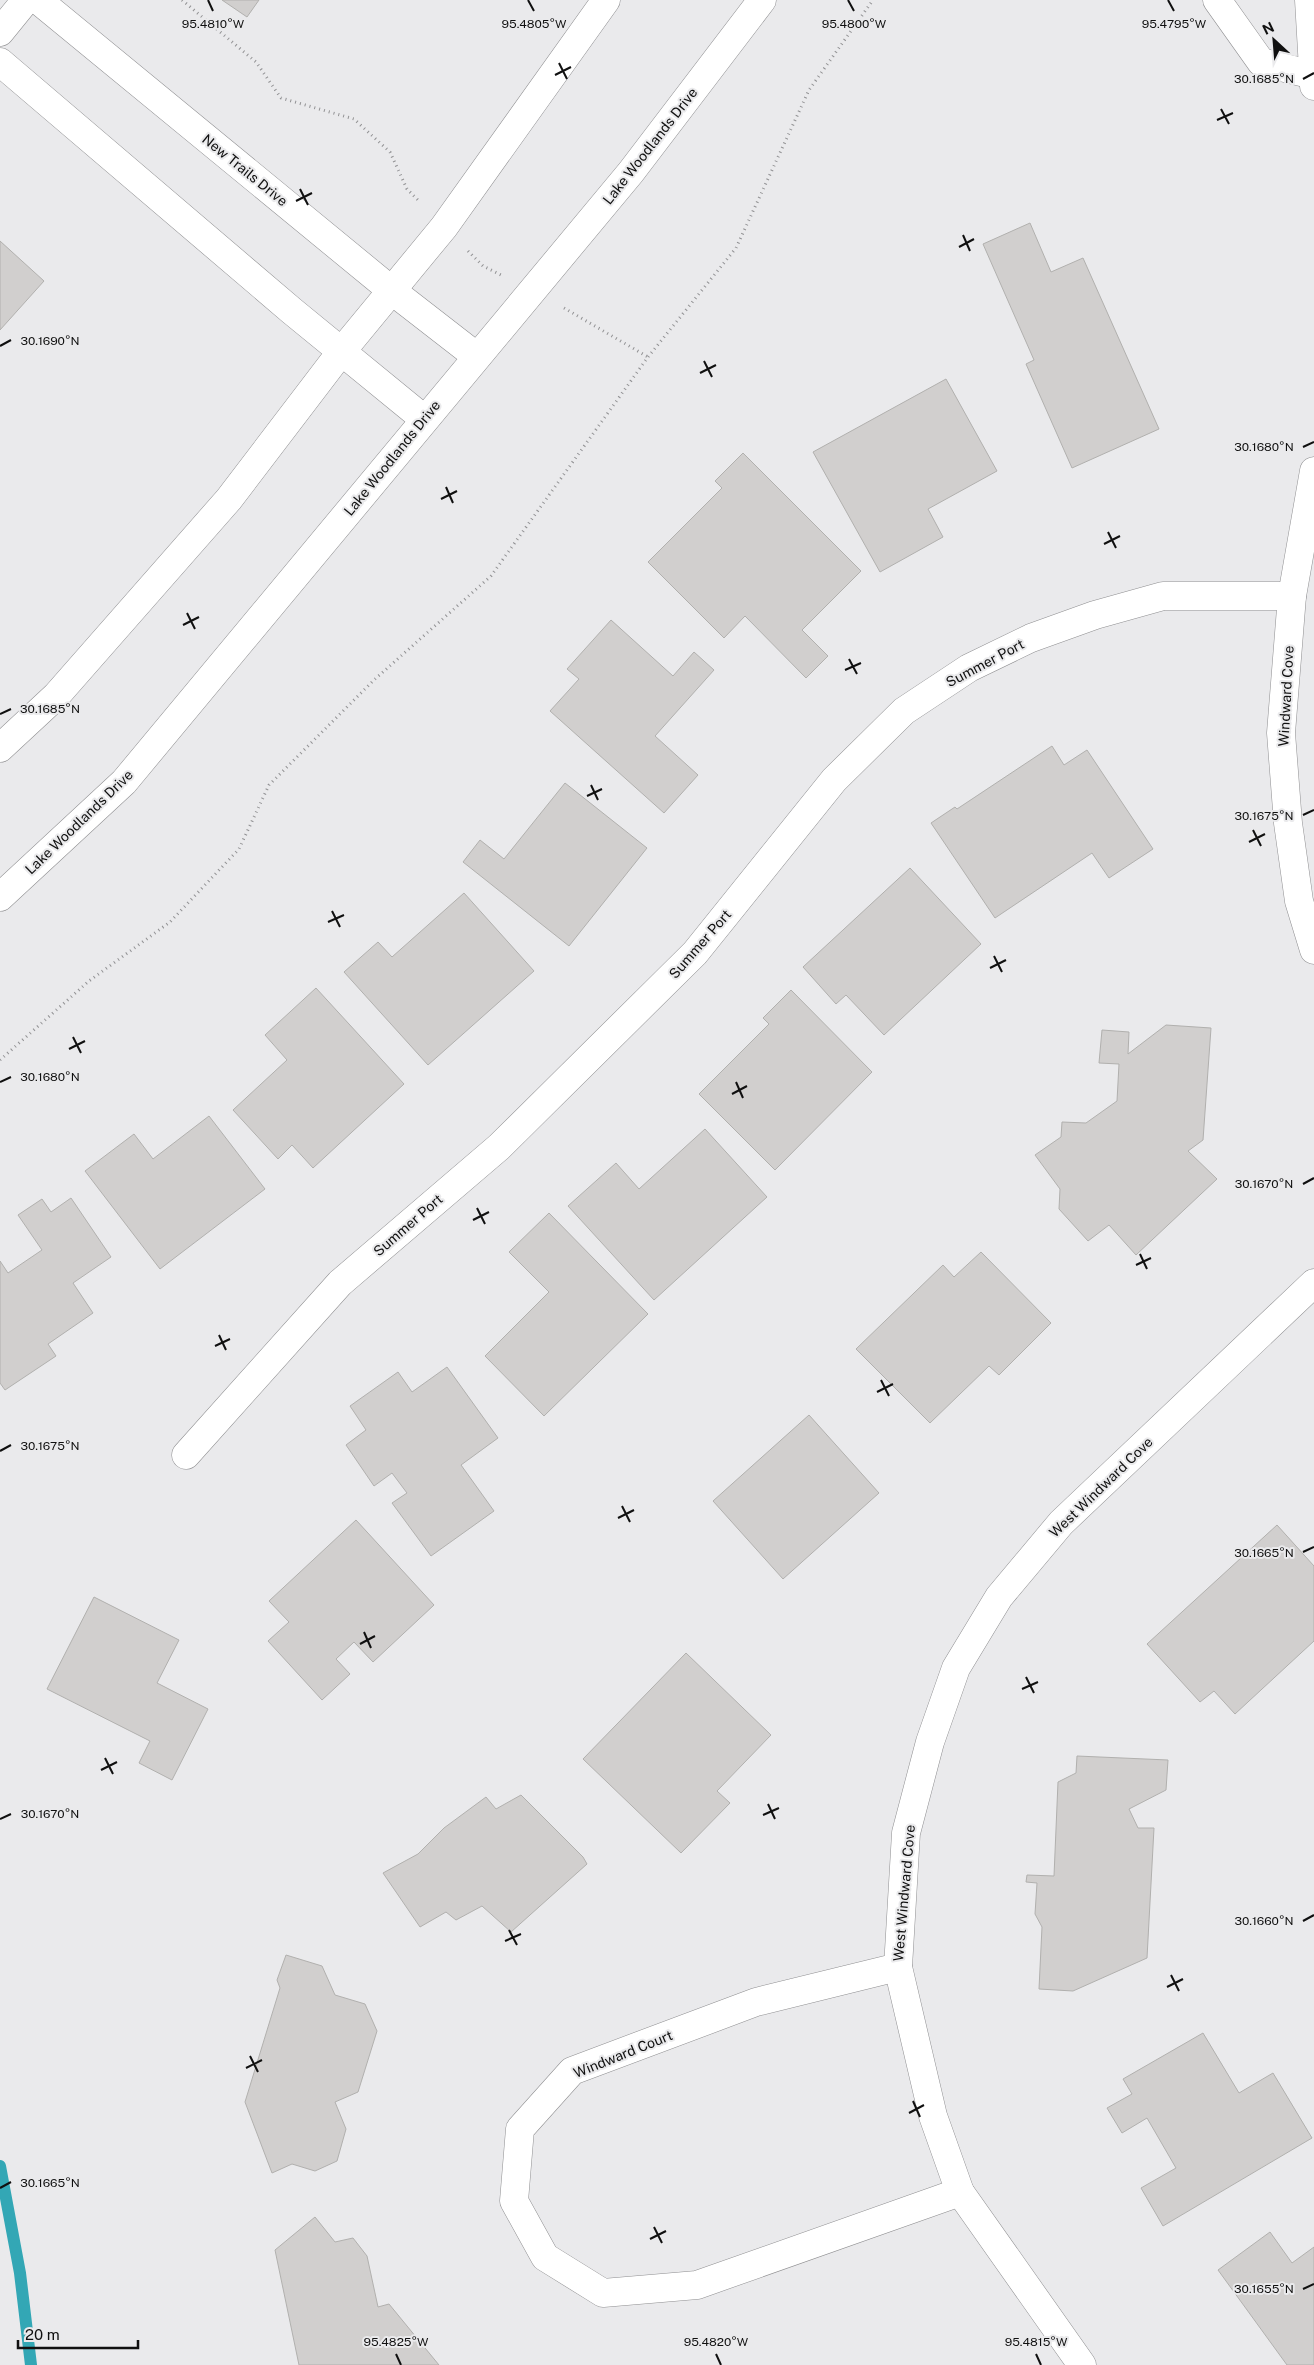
<svg xmlns="http://www.w3.org/2000/svg" width="1314" height="2365" viewBox="0 0 1314 2365" font-family="'Public Sans',sans-serif">
  <style>
    .lines { fill: none; stroke-linecap: round; stroke-linejoin: round }
    .stream { stroke: #33a7b5; stroke-width: 12 }
    .building { fill: #d1cfce; stroke: #b1b0ae }
    .minor-casing { stroke: #8f8f91; stroke-width: 29 }
    .tertiary-casing { stroke: #8f8f91; stroke-width: 29 }
    .secondary-casing { stroke: #8f8f91; stroke-width: 29 }
    .path { stroke: #929294; stroke-width: 3; stroke-dasharray: 1 4; stroke-linecap: butt }
    .minor { stroke: #fff; stroke-width: 28 }
    .tertiary { stroke: #fff; stroke-width: 28 }
    .secondary { stroke: #fff; stroke-width: 28 }
    .ticks { fill: none; stroke: #101010; stroke-width: 2 }
    .labels { text-anchor: middle; dominant-baseline: central; stroke-width: 4; stroke-linejoin: round; paint-order: stroke }
    .street-label { font-size: 14px; fill: #101010; stroke: #eaeaec }
    .ticks-label { font-size: 12px; text-anchor: middle; fill: #101010; stroke: #eaeaec; stroke-width: 4; stroke-linejoin: round; paint-order: stroke }
  </style>
  <rect width="100%" height="100%" fill="#eaeaec"/>
  <g class="lines">
    <!-- stream -->
    <polyline class="stream" points="0,2166 20,2273 31,2365"/>
  </g>
  <!-- building -->
  <g class="building">
    <polygon points="222,0 259,0 247,17"/>
    <polygon points="1030,223 1051,272 1083,258 1159,429 1072,468 1026,364 1034,360 983,244"/>
    <polygon points="0,241 44,281 0,330"/>
    <polygon points="946,379 997,471 928,509 943,537 880,572 813,452"/>
    <polygon points="743,453 861,571 802,630 828,656 806,678 745,616 724,638 648,562 722,488 715,481"/>
    <polygon points="611,620 673,676 694,652 714,670 655,736 698,775 664,813 550,711 579,679 567,669"/>
    <polygon points="1052,746 1064,765 1087,750 1153,849 1109,878 1092,853 995,918 931,823 955,807 957,809"/>
    <polygon points="565,783 647,848 569,946 463,862 480,840 504,859"/>
    <polygon points="910,868 981,944 884,1035 846,995 836,1004 803,967"/>
    <polygon points="464,893 534,971 428,1065 344,972 378,942 392,957"/>
    <polygon points="316,988 404,1084 313,1168 292,1145 278,1159 233,1110 287,1060 265,1035"/>
    <polygon points="791,990 872,1072 775,1170 699,1094 769,1024 763,1018"/>
    <polygon points="1166,1025 1211,1028 1203,1140 1188,1151 1217,1179 1136,1255 1109,1225 1088,1241 1059,1209 1060,1189 1035,1155 1061,1137 1062,1122 1086,1123 1117,1101 1119,1064 1099,1063 1102,1030 1129,1032 1128,1054"/>
    <polygon points="209,1116 265,1189 160,1269 85,1171 134,1134 153,1159"/>
    <polygon points="705,1129 767,1197 654,1300 568,1206 616,1163 639,1189"/>
    <polygon points="71,1198 111,1257 73,1283 93,1313 48,1344 56,1356 5,1390 0,1383 0,1261 8,1273 42,1250 18,1215 42,1199 51,1212"/>
    <polygon points="549,1213 648,1314 544,1416 485,1356 549,1292 509,1252"/>
    <polygon points="981,1252 1051,1323 999,1375 989,1366 930,1423 856,1349 943,1265 954,1277"/>
    <polygon points="447,1367 498,1438 461,1465 494,1511 431,1556 392,1503 407,1493 392,1473 374,1486 346,1445 366,1430 350,1406 398,1372 412,1392"/>
    <polygon points="809,1415 879,1493 783,1579 713,1501"/>
    <polygon points="356,1520 434,1605 373,1662 354,1642 336,1659 350,1674 322,1700 268,1641 289,1622 269,1601"/>
    <polygon points="1277,1525 1314,1566 1314,1641 1235,1714 1214,1691 1200,1702 1147,1644"/>
    <polygon points="94,1597 179,1640 157,1683 208,1709 172,1780 139,1763 150,1741 47,1689"/>
    <polygon points="686,1653 771,1735 717,1791 730,1803 681,1853 583,1759"/>
    <polygon points="1077,1756 1168,1760 1166,1790 1129,1809 1138,1828 1154,1828 1147,1958 1073,1991 1039,1989 1042,1927 1035,1914 1037,1883 1026,1882 1027,1875 1054,1876 1058,1782 1076,1773"/>
    <polygon points="521,1795 583,1857 587,1864 511,1932 482,1906 456,1920 446,1912 420,1927 383,1873 418,1854 444,1828 486,1797 496,1809"/>
    <polygon points="286,1955 322,1966 335,1995 365,2004 377,2031 358,2092 335,2102 346,2129 337,2161 315,2171 292,2164 272,2173 245,2102 280,1988 277,1980"/>
    <polygon points="1203,2033 1239,2093 1273,2073 1312,2138 1163,2226 1141,2188 1176,2168 1147,2118 1122,2133 1107,2108 1132,2094 1123,2079"/>
    <polygon points="315,2217 335,2242 353,2238 367,2256 378,2307 389,2304 439,2365 299,2365 275,2250"/>
    <polygon points="1270,2232 1292,2263 1314,2247 1314,2365 1287,2365 1218,2270"/>
  </g>
  <g class="lines">
    <!-- minor casing -->
    <g class="minor-casing">
      <g id="minor">
        <polyline points="1217,0 1261,62 1313,75"/>
        <polyline points="1309,0 1314,86"/>
        <polyline points="0,32 26,0"/>
        <polyline points="1314,471 1292,596 1281,733 1288,823 1299,901 1314,950"/>
        <polyline points="186,1455 340,1283 499,1147 695,953 834,780 904,711 969,668 1031,638 1095,615 1163,596 1292,596"/>
        <polyline points="898,1967 756,2002 572,2071 520,2129 514,2201 545,2257 603,2293 697,2285 960,2192"/>
        <polyline points="1082,2365 960,2192 933,2116 898,1967 906,1833 930,1742 956,1668 999,1597 1061,1523 1314,1283"/>
      </g>
    </g>
    <!-- tertiary casing -->
    <g class="tertiary-casing">
      <g id="tertiary">
        <polyline points="38,0 391,290 476,356"/>
        <polyline points="0,62 292,311 424,419"/>
      </g>
    </g>
    <!-- secondary casing -->
    <g class="secondary-casing">
      <g id="secondary">
        <polyline points="0,748 56,696 229,499 341,352 444,227 606,0"/>
        <polyline points="0,897 124,782 631,172 762,0"/>
      </g>
    </g>
    <!-- path -->
    <g class="path">
      <polyline points="182,0 256,62 281,98 354,119 390,152 407,189 420,202"/>
      <polyline points="468,251 483,266 501,275"/>
      <polyline points="564,308 648,357"/>
      <polyline points="0,1060 89,981 170,922 239,849 269,785 374,680 491,576 648,357 736,248 809,90 873,0"/>
    </g>
    <!-- minor -->
    <use href="#minor" class="minor"/>
    <!-- tertiary -->
    <use href="#tertiary" class="tertiary"/>
    <!-- secondary -->
    <use href="#secondary" class="secondary"/>
  </g>
  <!-- ticks -->
  <path class="ticks" d="M 208,0 L 213,11M 528,0 L 534,11M 848,0 L 854,11M 1168,0 L 1174,11M 559,63 L 567,79M 555,75 L 571,67M 1303,79 L 1314,73M 1221,109 L 1229,124M 1217,120 L 1233,113M 300,189 L 308,205M 296,201 L 312,193M 963,235 L 970,251M 959,247 L 974,239M 0,346 L 11,340M 704,361 L 712,377M 700,373 L 716,365M 1303,447 L 1314,442M 446,487 L 453,503M 441,499 L 457,491M 1108,532 L 1116,548M 1104,544 L 1120,536M 187,613 L 195,629M 183,625 L 199,617M 849,659 L 857,674M 845,670 L 861,663M 0,714 L 11,709M 591,785 L 598,800M 587,796 L 602,789M 1303,815 L 1314,810M 1253,830 L 1261,846M 1249,842 L 1265,834M 332,911 L 340,927M 328,922 L 344,915M 994,956 L 1002,972M 990,968 L 1006,960M 73,1037 L 81,1053M 69,1049 L 85,1041M 0,1082 L 11,1077M 736,1082 L 743,1098M 732,1094 L 747,1086M 1303,1184 L 1314,1178M 477,1208 L 485,1224M 473,1220 L 489,1212M 1140,1254 L 1147,1269M 1136,1265 L 1151,1258M 219,1335 L 226,1350M 215,1346 L 230,1339M 881,1380 L 889,1396M 877,1392 L 893,1384M 0,1451 L 11,1445M 622,1506 L 630,1522M 618,1518 L 634,1510M 1303,1552 L 1314,1547M 364,1632 L 371,1648M 360,1644 L 375,1636M 1026,1677 L 1034,1693M 1022,1689 L 1038,1682M 105,1758 L 113,1774M 101,1770 L 117,1762M 768,1804 L 775,1819M 763,1815 L 779,1808M 0,1819 L 11,1814M 1303,1921 L 1314,1915M 509,1930 L 517,1945M 505,1941 L 521,1934M 1171,1975 L 1179,1991M 1167,1987 L 1183,1979M 250,2056 L 258,2072M 246,2068 L 262,2060M 913,2101 L 920,2117M 909,2113 L 924,2105M 0,2188 L 11,2182M 654,2227 L 662,2243M 650,2239 L 666,2231M 1303,2289 L 1314,2284M 396,2354 L 401,2365M 716,2354 L 721,2365M 1036,2354 L 1041,2365"/>
  <g class="labels">
    <!-- street labels -->
    <g class="street-label">
      <text transform="translate(650 146) rotate(-52)">Lake Woodlands Drive</text>
      <text transform="translate(245 170) rotate(39)">New Trails Drive</text>
      <text transform="translate(392 458) rotate(-51)">Lake Woodlands Drive</text>
      <text transform="translate(985 663) rotate(-28)">Summer Port</text>
      <text transform="translate(1286 696) rotate(-87)">Windward Cove</text>
      <text transform="translate(79 822) rotate(-44)">Lake Woodlands Drive</text>
      <text transform="translate(700 944) rotate(-49)">Summer Port</text>
      <text transform="translate(408 1225) rotate(-41)">Summer Port</text>
      <text transform="translate(1101 1487) rotate(-44)">West Windward Cove</text>
      <text transform="translate(904 1893) rotate(-85)">West Windward Cove</text>
      <text transform="translate(623 2054) rotate(-22)">Windward Court</text>
    </g>
  </g>
  <g class="ticks-label">
    <text x="213" y="28">95.4810°W</text>
    <text x="534" y="28">95.4805°W</text>
    <text x="854" y="28">95.4800°W</text>
    <text x="1174" y="28">95.4795°W</text>
    <text x="1264" y="83">30.1685°N</text>
    <text x="50" y="345">30.1690°N</text>
    <text x="1264" y="451">30.1680°N</text>
    <text x="50" y="713">30.1685°N</text>
    <text x="1264" y="820">30.1675°N</text>
    <text x="50" y="1081">30.1680°N</text>
    <text x="1264" y="1188">30.1670°N</text>
    <text x="50" y="1450">30.1675°N</text>
    <text x="1264" y="1557">30.1665°N</text>
    <text x="50" y="1818">30.1670°N</text>
    <text x="1264" y="1925">30.1660°N</text>
    <text x="50" y="2187">30.1665°N</text>
    <text x="1264" y="2293">30.1655°N</text>
    <text x="396" y="2346">95.4825°W</text>
    <text x="716" y="2346">95.4820°W</text>
    <text x="1036" y="2346">95.4815°W</text>
  </g>
  <!-- north arrow -->
  <g transform="translate(1274 40) rotate(334)" stroke="#eaeaec" stroke-width="4" paint-order="stroke">
  <path d="M0-4L9 19L0 12L-9 19Z" fill="#101010"/>
  <text y="-8" font-size="14" font-weight="bold" text-anchor="middle" fill="#101010">N</text>
  </g>
  <!-- scale -->
  <path d="M18 2340v8h120v-8" fill="none" stroke="#101010" stroke-width="2.5"/>
  <text x="25" y="2340" font-size="15" fill="#101010" stroke="#eaeaec" stroke-width="4" paint-order="stroke">20 m</text>
</svg>
